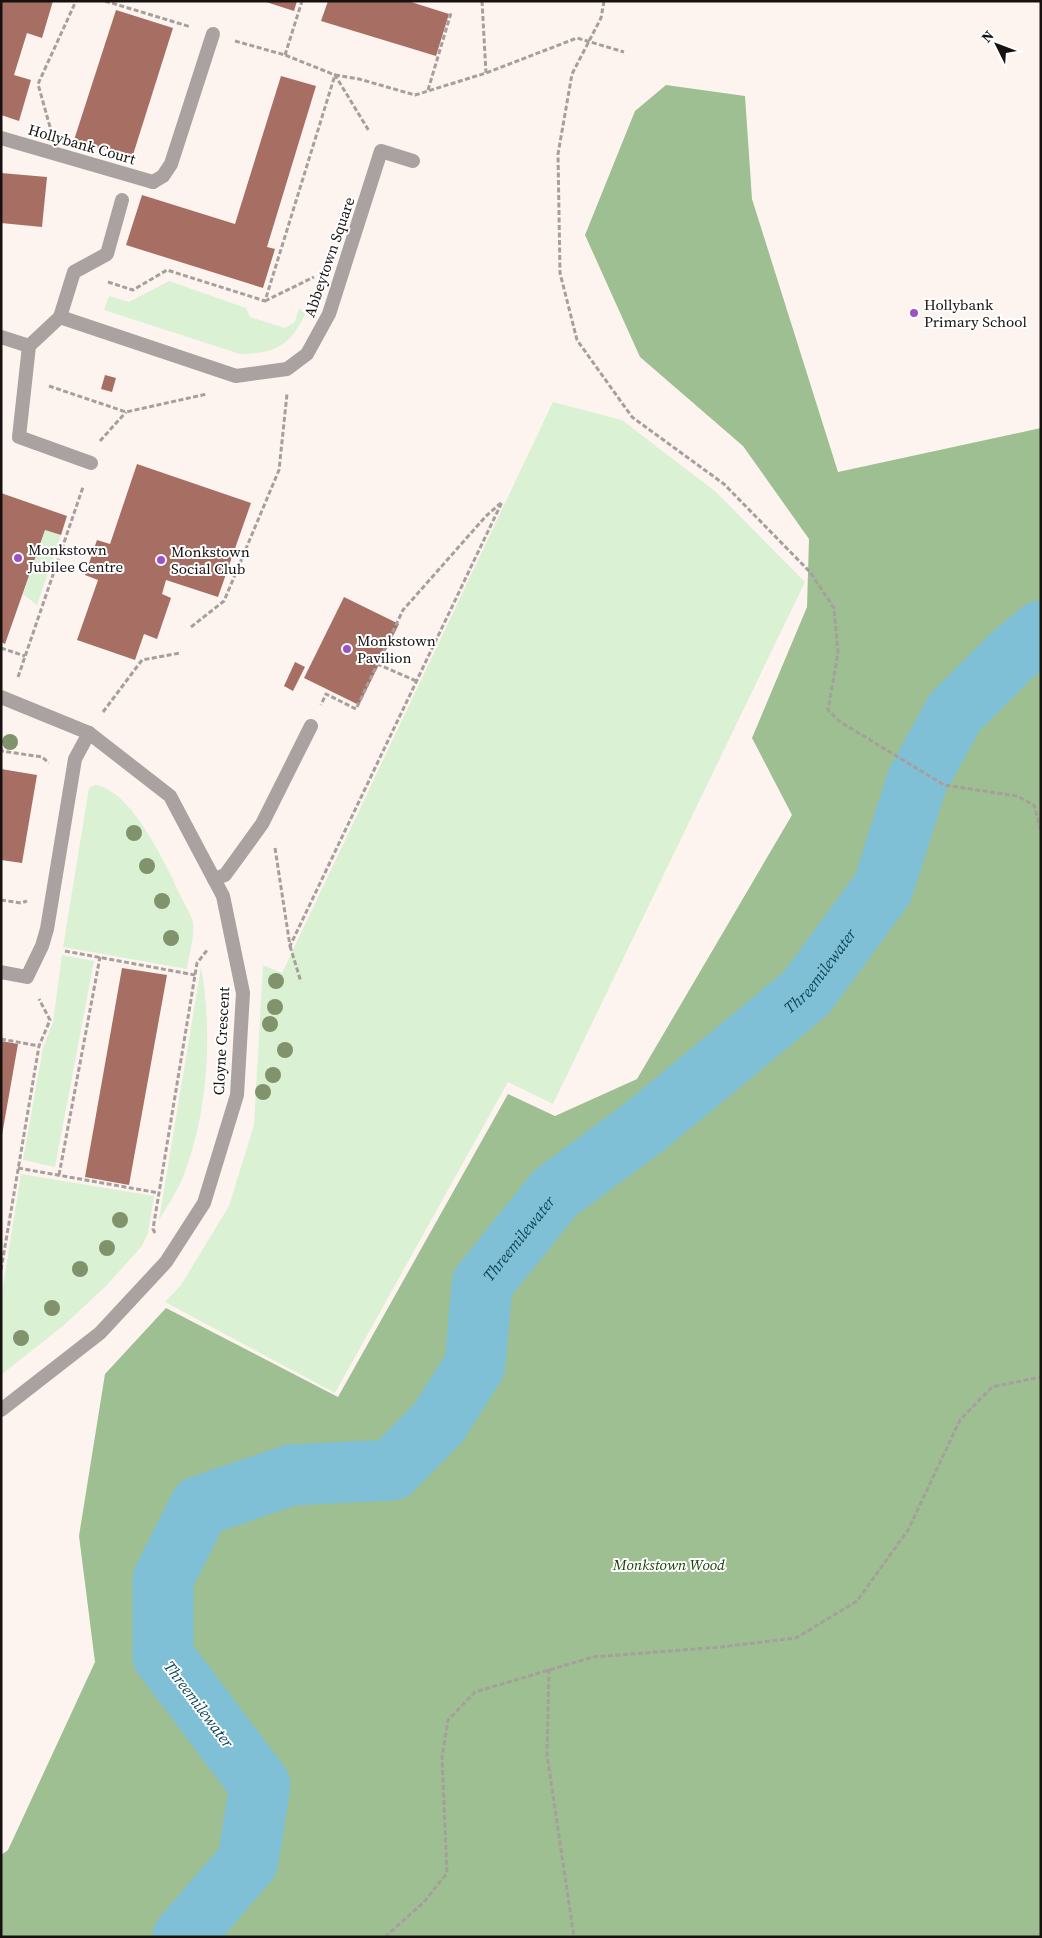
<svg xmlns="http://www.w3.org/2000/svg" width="1042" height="1938" viewBox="0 0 1042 1938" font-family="'Source Serif 4',serif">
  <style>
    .green { fill: #dbf1d3 }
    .forest { fill: #9ebf91 }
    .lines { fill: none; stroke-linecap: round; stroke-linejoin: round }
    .river { stroke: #7fc0d7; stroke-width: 61 }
    .building { fill: #a76f64 }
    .path { stroke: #a69f9c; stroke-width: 3; stroke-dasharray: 5 2.5; stroke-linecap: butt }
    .service { stroke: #a9a2a0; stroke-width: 14 }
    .minor { stroke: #a9a2a0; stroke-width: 14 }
    .tree { fill: #80936c }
    .poi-dot { fill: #9e51c3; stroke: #fff; stroke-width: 2 }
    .labels { text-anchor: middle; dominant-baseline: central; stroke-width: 4; stroke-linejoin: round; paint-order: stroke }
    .street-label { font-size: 15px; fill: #171210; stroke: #fff }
    .poi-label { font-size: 15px; fill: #171210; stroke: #fff; text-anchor: start }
    .park-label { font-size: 15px; font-style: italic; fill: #194300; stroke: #fff }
    .water-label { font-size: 16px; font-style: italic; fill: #0d4757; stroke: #fff }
  </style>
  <rect width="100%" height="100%" fill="#fdf4f0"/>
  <!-- green -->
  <g class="green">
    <path d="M 169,281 L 246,308 L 250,317 L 285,328 L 295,322 L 299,308 L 305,314 C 291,345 275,354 240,354 L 104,310 L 109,296 L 129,302 Z"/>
    <polygon points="553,402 622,420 716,492 805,582 553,1104 508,1082 335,1393 165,1302 181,1285 229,1206 254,1125 263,965 282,973"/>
    <polygon points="45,530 61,535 37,605 23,594"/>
    <path d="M 95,785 C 131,789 167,866 180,895 C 184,903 191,914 193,923 C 195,933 189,957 187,969 L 63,947 L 89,788 Z"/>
    <polygon points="62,955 94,961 55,1167 23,1160 43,1048 53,1022"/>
    <path d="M 201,967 C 213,1033 208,1114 183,1177 C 177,1192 167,1206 159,1220 Z"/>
    <polygon points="21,1174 154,1196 148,1233 142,1246 106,1286 64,1325 1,1375 1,1298"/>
  </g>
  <!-- forest -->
  <polygon class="forest" points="666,85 745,96 752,199 838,472 1041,428 1041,1937 1,1937 1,1855 8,1850 95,1662 79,1536 105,1374 166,1308 338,1397 508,1094 555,1116 637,1079 792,815 752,738 807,607 809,539 743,446 640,357 585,235 635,111"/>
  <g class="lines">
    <!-- river -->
    <path class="river" id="s1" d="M 183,1937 L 248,1861 L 260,1785 L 163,1656 L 163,1579 L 200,1506 L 291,1475 L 392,1470 L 439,1422 L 475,1365 L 482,1284 L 555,1193 L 643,1128 L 806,993 L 883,888 L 917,781 L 955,712 L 1009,658 L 1041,631"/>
  </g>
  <!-- building -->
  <g class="building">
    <polygon points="1,1 53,1 42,38 27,33 14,75 31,80 19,121 1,115"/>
    <polygon points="263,1 297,1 294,11"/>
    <polygon points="328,1 408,1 449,14 436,56 321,21"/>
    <polygon points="116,10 173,28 132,158 74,140"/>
    <polygon points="281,76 316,86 267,247 275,249 263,288 126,245 142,195 235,224"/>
    <polygon points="1,173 47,177 42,227 1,223"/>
    <polygon points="105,375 116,378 112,392 101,389"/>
    <polygon points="137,464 251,503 218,597 166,580 162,594 171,598 157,639 144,634 135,660 77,640 98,580 85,575 97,540 110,544"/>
    <polygon points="1,493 67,516 61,535 45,530 5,644 1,642"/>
    <polygon points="344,597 399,624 359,705 304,678"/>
    <polygon points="295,662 305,667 293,691 284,686"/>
    <polygon points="1,769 37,775 22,863 1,860"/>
    <polygon points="122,968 167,975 129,1185 85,1177"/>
    <polygon points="1,1041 18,1044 2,1135 1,1135"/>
  </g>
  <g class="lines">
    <!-- path -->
    <g class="path">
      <polyline points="105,1 191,27"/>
      <polyline points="482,1 486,73"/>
      <polyline points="604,1 601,18 572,74 558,154 560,273 577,340 632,417 724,484 810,572 834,608 838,653 828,710 839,721 944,785 1017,796 1034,805 1041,831"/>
      <polyline points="235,41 285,55 335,75 369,131"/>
      <polyline points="285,55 302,1"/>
      <polyline points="428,90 451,13"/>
      <polyline points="50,127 38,84 76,1"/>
      <polyline points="108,282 133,290 167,270 265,301 335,75 359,79 415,95 486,73 577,38 624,52"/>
      <polyline points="265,301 314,277"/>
      <polyline points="49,386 126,412 207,394"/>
      <polyline points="100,441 126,412"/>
      <polyline points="191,627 224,601 279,470 287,394"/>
      <polyline points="1,648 25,656"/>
      <polyline points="377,664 416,681"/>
      <polyline points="18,677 83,487"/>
      <polyline points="103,712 142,660 180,653"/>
      <polyline points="1,748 2,751 42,757 49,763"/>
      <polyline points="275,848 290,946 502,502 486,516 403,610 356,709 326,694 321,705"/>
      <polyline points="1,900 21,903 27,901"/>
      <polyline points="290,946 301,982"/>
      <polyline points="65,951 195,975"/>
      <polyline points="1,1039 39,1046"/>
      <polyline points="18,1168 159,1193"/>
      <polyline points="59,1175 100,957"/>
      <polyline points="155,1233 153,1229 197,963 208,949"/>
      <polyline points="1,1270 39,1046 50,1020 39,999"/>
      <polyline points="549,1669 547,1755 574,1937"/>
      <polyline points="385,1937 424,1902 447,1873 442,1757 448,1720 475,1692 593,1657 721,1647 796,1638 857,1601 908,1530 960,1420 992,1387 1041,1377"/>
    </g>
    <!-- service -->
    <g class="service">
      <polyline points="153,182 163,176 171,164 213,34"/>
      <polyline points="60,317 74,272 107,254 122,200"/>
      <polyline points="29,346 19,437 91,463"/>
      <polyline points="214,879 225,875 262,824 311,726"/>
      <polyline points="1,972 27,977 42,946 47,929 75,759 89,733"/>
    </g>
    <!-- minor -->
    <g class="minor">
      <polyline points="1,138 153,182"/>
      <polyline points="1,337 29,346 60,317 236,376 287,369 307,354 329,314 381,151 413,161"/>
      <polyline points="1,697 89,733 170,796 223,896 243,993 237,1095 204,1203 166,1262 100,1333 1,1410"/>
    </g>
  </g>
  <!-- trees -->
  <g class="tree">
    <circle cx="10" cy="742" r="8"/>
    <circle cx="134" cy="833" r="8"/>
    <circle cx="147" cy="866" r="8"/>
    <circle cx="162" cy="901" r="8"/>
    <circle cx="171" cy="938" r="8"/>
    <circle cx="276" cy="981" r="8"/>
    <circle cx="275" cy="1007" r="8"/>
    <circle cx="270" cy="1024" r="8"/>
    <circle cx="285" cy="1050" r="8"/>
    <circle cx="273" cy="1075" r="8"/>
    <circle cx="263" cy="1092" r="8"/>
    <circle cx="120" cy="1220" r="8"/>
    <circle cx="107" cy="1248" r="8"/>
    <circle cx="80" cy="1269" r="8"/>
    <circle cx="52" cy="1308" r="8"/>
    <circle cx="21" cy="1338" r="8"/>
  </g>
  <!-- markers -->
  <g class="poi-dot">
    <circle cx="914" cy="313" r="5"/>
    <circle cx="18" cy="558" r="5"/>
    <circle cx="161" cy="560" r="5"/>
    <circle cx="347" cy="649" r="5"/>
  </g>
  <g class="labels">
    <!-- street labels -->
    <g class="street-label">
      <text transform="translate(82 144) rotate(16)">Hollybank Court</text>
      <text transform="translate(329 257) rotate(-71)">Abbeytown Square</text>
      <text transform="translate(221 1041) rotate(-87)">Cloyne Crescent</text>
    </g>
    <!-- poi labels -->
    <g class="poi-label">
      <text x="924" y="304">Hollybank<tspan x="924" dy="17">Primary School</tspan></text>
      <text x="28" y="549">Monkstown<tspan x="28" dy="17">Jubilee Centre</tspan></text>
      <text x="171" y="551">Monkstown<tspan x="171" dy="17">Social Club</tspan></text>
      <text x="357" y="640">Monkstown<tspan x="357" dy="17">Pavilion</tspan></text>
    </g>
    <!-- park labels -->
    <g class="park-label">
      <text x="669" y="1564">Monkstown Wood</text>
    </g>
    <!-- water labels -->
    <g class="water-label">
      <text stroke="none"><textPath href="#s1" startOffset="1374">Threemilewater</textPath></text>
      <text stroke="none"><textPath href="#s1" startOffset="969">Threemilewater</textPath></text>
      <text transform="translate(199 1704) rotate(53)">Threemilewater</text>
    </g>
  </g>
  <!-- border -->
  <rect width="1042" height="1938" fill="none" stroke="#171210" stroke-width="5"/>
  <!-- north arrow -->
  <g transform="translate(997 45) rotate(312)" stroke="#ffffff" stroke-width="4" paint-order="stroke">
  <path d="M0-4L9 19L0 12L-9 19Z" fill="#171210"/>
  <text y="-8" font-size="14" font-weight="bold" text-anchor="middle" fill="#171210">N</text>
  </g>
</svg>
